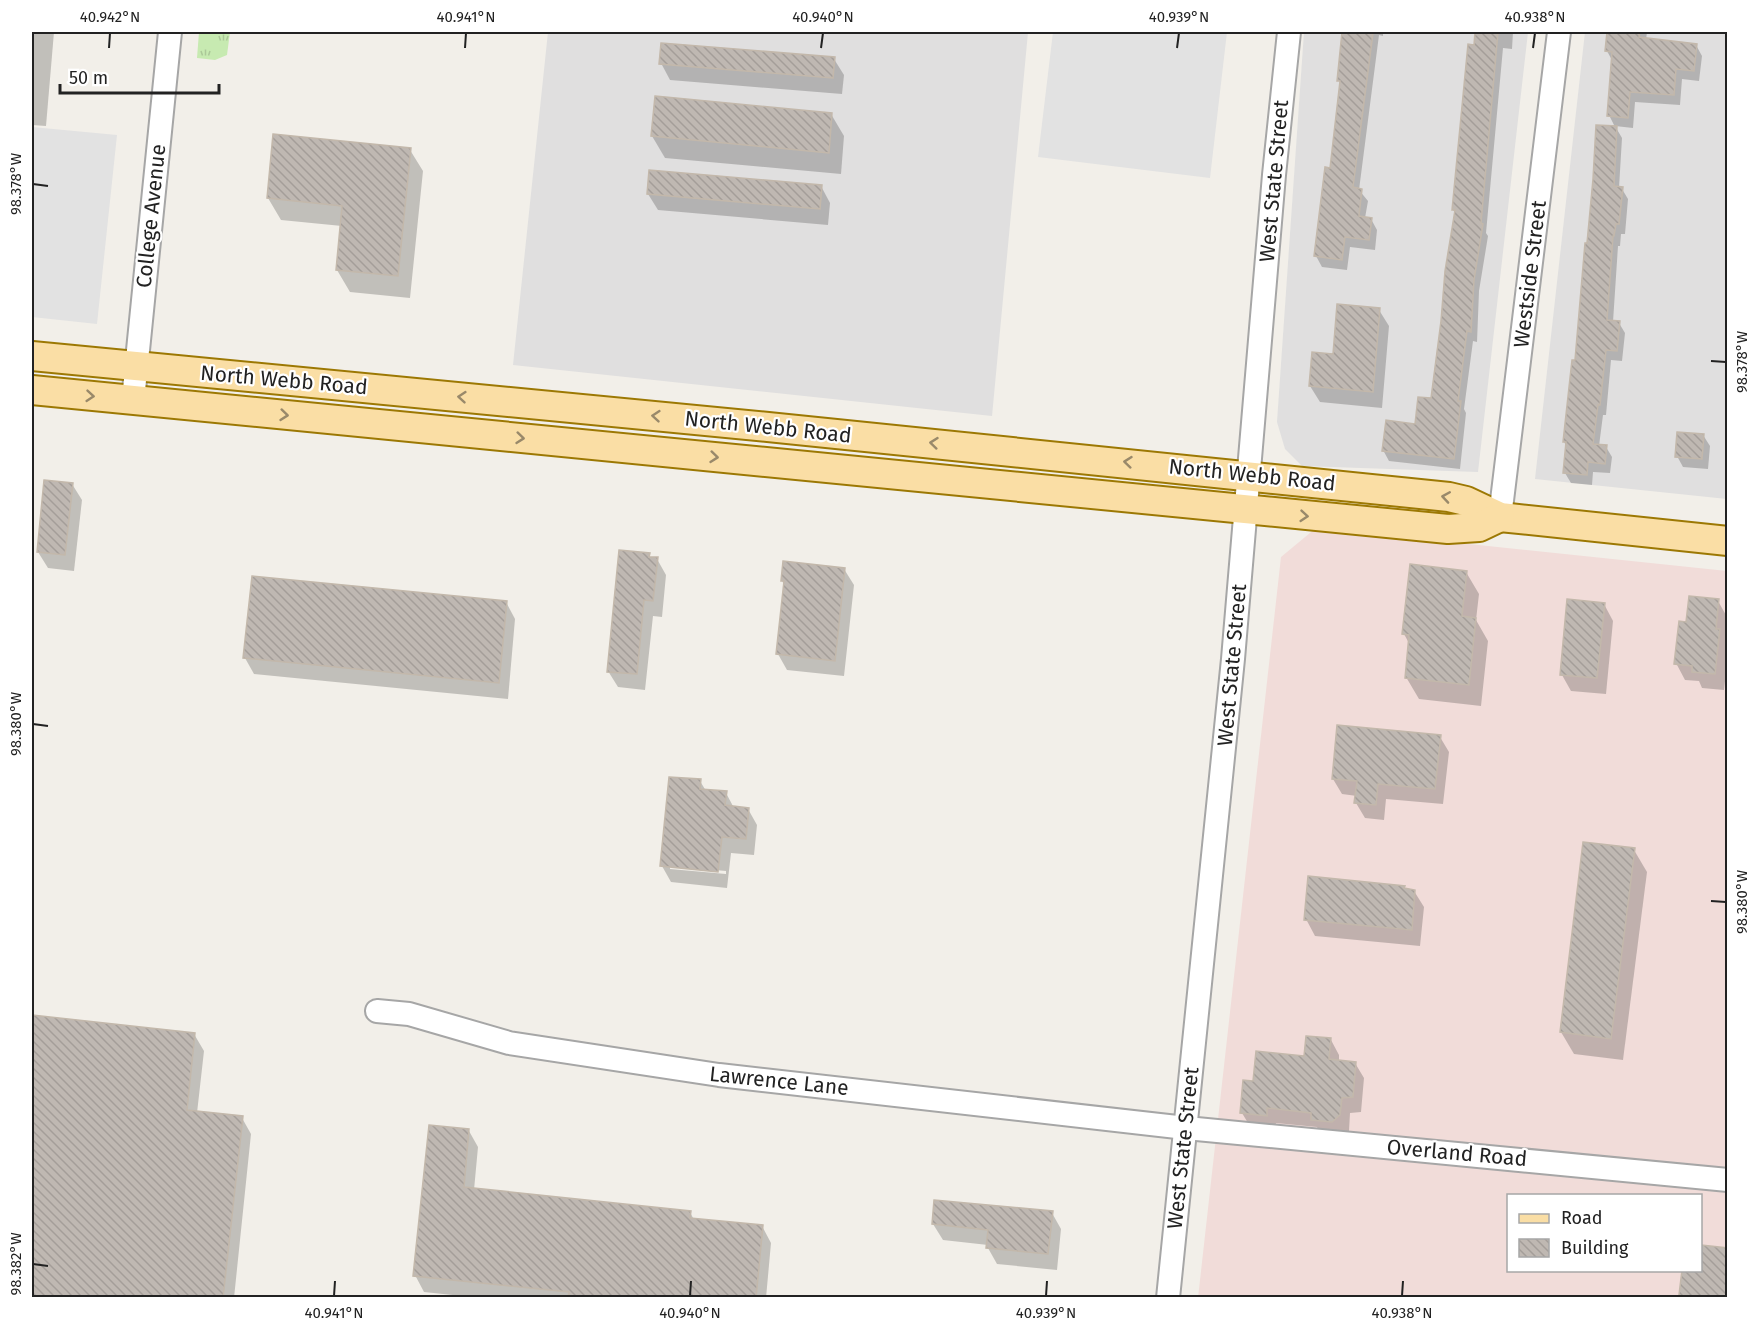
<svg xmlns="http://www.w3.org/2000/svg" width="1759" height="1329" viewBox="0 0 1759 1329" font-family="'Fira Sans',sans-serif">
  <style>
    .residential { fill: #e0dfdf }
    .commercial { fill: #f1dcd9; fill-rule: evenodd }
    .grass { fill: url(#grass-tufts) }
    .parking { fill: #e2e2e2 }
    .shadow { fill: #0003; fill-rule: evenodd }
    .building { fill: url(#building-back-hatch); stroke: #c3b8ab; stroke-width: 1.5 }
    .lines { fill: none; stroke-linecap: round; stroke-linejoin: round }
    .minor-casing { stroke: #a6a6a6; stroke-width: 26 }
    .major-casing { stroke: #9c7803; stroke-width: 32 }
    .minor { stroke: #fff; stroke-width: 22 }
    .major { stroke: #fadea5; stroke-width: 28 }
    .oneway { stroke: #99896a }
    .ticks { fill: none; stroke: #222; stroke-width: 2 }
    .labels { text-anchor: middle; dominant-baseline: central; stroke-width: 4.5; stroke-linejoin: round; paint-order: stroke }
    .street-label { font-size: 21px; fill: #222; stroke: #fff }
    .neatline { fill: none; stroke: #222; stroke-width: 2 }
    .ticks-label { font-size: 15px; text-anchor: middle; fill: #222 }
  </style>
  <defs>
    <pattern id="grass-tufts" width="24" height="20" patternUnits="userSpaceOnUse" patternTransform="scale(1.5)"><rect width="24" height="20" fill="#c7eab1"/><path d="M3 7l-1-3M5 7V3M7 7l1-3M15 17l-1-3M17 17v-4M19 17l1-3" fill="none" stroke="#abc898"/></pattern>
    <pattern id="building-back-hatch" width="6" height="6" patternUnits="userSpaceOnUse" patternTransform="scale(1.5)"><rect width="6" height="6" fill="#bfb8b2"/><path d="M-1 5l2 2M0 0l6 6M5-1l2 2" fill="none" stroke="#a49e99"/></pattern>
  </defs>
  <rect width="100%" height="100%" fill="#f2efe9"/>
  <!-- residential -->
  <g class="residential">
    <polygon points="548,32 1028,32 992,416 513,365"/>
    <polygon points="1304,32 1528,32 1478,472 1302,466 1285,449 1277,422"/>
    <polygon points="1585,32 1727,32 1727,499 1535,479"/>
  </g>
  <!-- commercial -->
  <path class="commercial" d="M 1316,528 L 1727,571 L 1727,1297 L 1198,1298 L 1281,557 ZM 1508,1196 L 1700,1196 L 1700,1270 L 1508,1270 Z"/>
  <!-- grass -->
  <polygon class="grass" points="199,32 230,32 227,55 215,60 197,58"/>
  <!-- parking -->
  <g class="parking">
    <polygon points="1053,32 1227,32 1210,178 1038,157"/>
    <polygon points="32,127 117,135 97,324 32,317"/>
  </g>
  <!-- shadow -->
  <g class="shadow">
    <polygon points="32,32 54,32 46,126 32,125"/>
    <polygon points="1345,32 1383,32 1383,36 1379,35 1359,190 1368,201 1365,218 1371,219 1377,230 1375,250 1350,247 1347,270 1322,267 1316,256 1332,169"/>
    <polygon points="1477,32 1513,32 1512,49 1503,48 1486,233 1488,236 1479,291 1477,342 1473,341 1464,409 1466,413 1460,469 1389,461 1383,450 1416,426 1432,400 1456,214 1453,210"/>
    <polygon points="1609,32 1647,32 1646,40 1696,45 1702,56 1699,81 1682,79 1680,105 1635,102 1633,128 1615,126 1622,138 1619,188 1622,189 1628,199 1625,234 1621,234 1620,246 1618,246 1613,322 1619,323 1625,333 1622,361 1611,360 1606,415 1603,415 1599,446 1606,447 1612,457 1610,473 1593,472 1592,485 1571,483 1565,473 1567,447 1564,442 1576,362 1588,244 1615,127 1609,115 1613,62 1607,51"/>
    <polygon points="834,59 844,75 842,94 670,80 661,63"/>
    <polygon points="831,114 844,136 841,174 665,158 652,136"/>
    <polygon points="410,150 423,171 410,298 350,292 337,270 342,226 281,220 268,198"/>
    <polygon points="821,186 830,203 828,225 658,210 648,194"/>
    <polygon points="1379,310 1389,326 1382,408 1320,402 1310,386 1313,353 1334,356"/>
    <polygon points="1703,435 1710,446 1708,469 1683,467 1677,456"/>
    <polygon points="46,481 72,484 82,500 74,571 48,568 38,552"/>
    <polygon points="649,555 651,558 657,559 666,575 662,617 653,616 645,690 618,687 608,671"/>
    <polygon points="844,569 854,585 844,676 787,670 778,654 785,586 782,581"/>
    <polygon points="1466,572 1479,594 1476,620 1488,641 1481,706 1419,699 1406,677 1410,645 1404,634"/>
    <polygon points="1718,601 1727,617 1725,641 1728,646 1728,655 1724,690 1702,688 1699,681 1685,680 1676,663"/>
    <polygon points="506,602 515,619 508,699 254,674 245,658"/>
    <polygon points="1604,604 1613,621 1606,694 1571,691 1562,675"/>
    <polygon points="1440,737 1449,752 1443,804 1386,799 1384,820 1365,818 1356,803 1357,796 1342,794 1333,779"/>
    <path d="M 700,781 L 706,791 L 726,793 L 734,808 L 748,809 L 757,825 L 754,855 L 731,853 L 727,888 L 671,882 L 662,866 ZM 670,866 L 726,871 L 726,874 L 670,869 Z"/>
    <polygon points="1634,850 1647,872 1623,1060 1574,1054 1561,1032"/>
    <polygon points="1404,887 1406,890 1414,891 1424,907 1420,946 1315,936 1306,919"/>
    <polygon points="32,1017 194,1034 204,1051 197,1113 242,1118 251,1134 234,1298 32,1298"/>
    <polygon points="1331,1040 1339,1055 1339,1061 1355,1063 1364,1078 1361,1112 1350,1113 1349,1131 1341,1137 1321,1135 1317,1127 1276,1123 1275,1131 1251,1128 1242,1113 1254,1082 1305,1058"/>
    <polygon points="469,1131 478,1147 474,1190 690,1212 694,1220 762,1226 771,1243 766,1298 481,1298 424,1292 415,1275"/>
    <polygon points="1052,1213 1061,1229 1057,1270 997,1264 988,1248 988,1245 943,1240 933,1224"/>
  </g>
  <!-- building -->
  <g class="building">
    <polygon points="1342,32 1373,33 1353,187 1362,189 1359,216 1372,218 1369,240 1345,237 1342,260 1314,256 1325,167 1330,168 1340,81 1337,81"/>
    <polygon points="1475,32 1498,32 1481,223 1483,224 1474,280 1471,332 1467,331 1458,401 1461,401 1454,459 1382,451 1386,420 1415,424 1418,397 1431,398 1441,321 1445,271 1455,210 1452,210 1468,44 1474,45"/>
    <polygon points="1607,32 1640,32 1639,37 1697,44 1694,71 1676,69 1674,95 1630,92 1628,118 1607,116 1612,52 1605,51"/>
    <polygon points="661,43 835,57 833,78 659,64"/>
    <polygon points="655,96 832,113 829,153 651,136"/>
    <polygon points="1596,125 1617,126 1614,186 1623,187 1619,224 1616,224 1614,236 1613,236 1607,320 1620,321 1617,351 1606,350 1600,405 1598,405 1593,444 1607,445 1605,464 1588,462 1587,475 1563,473 1566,442 1563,442 1572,360 1575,360 1585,243 1587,243 1593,179"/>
    <polygon points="273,134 411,148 398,276 336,270 342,206 267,198"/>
    <polygon points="649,170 822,185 820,209 647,194"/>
    <polygon points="1337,304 1380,308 1373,392 1309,386 1312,352 1333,354"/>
    <polygon points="1677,432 1704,434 1702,459 1675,457"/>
    <polygon points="44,480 73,483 65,555 37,552"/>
    <polygon points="619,550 650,553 649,557 658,557 653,601 644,600 637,674 607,672"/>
    <polygon points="783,561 845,568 835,661 776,654 784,581 781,581"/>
    <polygon points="1410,564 1467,571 1462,616 1476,618 1469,685 1405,678 1409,635 1402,634"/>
    <polygon points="252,576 507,601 499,683 243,658"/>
    <polygon points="1689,596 1719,599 1716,629 1720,629 1715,674 1692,672 1692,666 1674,664 1679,621 1686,622"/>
    <polygon points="1567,599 1605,603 1597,678 1560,675"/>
    <polygon points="1337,725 1441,735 1435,789 1378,784 1376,805 1354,803 1357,781 1332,779"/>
    <polygon points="669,777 701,779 700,789 727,791 725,805 749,808 746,839 722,837 718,872 660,866"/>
    <polygon points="1583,842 1635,848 1611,1039 1560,1032"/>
    <polygon points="1308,876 1405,886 1404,888 1415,890 1412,930 1304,920"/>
    <polygon points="32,1015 195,1033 187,1110 243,1116 223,1298 32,1298"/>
    <polygon points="1306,1036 1331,1038 1329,1059 1356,1062 1353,1097 1342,1098 1340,1115 1332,1122 1311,1120 1311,1113 1267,1108 1267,1116 1240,1113 1243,1080 1253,1081 1256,1051 1304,1056"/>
    <polygon points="429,1125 469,1129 464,1187 691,1211 690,1218 763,1225 756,1298 568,1298 569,1292 413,1276"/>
    <polygon points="934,1200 1053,1211 1048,1254 986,1248 988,1230 932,1224"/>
    <polygon points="1701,1245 1728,1248 1728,1298 1687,1298 1679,1295 1682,1270 1701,1270"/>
  </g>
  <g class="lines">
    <!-- minor casing -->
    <g class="minor-casing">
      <g id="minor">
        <polyline points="133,400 170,32"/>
        <polyline points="1500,517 1559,32"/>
        <polyline points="377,1011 409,1014 509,1043 719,1075 1186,1128 1728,1180"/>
        <polyline points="1168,1298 1233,659 1274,175 1289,32"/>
      </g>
    </g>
    <!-- major casing -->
    <g class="major-casing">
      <g id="major">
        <polyline points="32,356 768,427 1449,497 1466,501 1500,517 1728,541"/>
        <polyline points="32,390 1448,529 1479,527 1500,517"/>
      </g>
    </g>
    <!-- minor -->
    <use href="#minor" class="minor"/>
    <!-- major -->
    <use href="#major" class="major"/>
  </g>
  <!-- one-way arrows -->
  <defs><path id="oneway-chevron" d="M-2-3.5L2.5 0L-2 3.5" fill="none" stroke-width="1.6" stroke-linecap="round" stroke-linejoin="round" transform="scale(1.5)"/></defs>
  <g class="oneway">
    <use href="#oneway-chevron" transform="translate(90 396) rotate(5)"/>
    <use href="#oneway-chevron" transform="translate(462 397) rotate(-175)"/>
    <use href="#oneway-chevron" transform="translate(284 415) rotate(6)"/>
    <use href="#oneway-chevron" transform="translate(656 416) rotate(-175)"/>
    <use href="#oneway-chevron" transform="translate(520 438) rotate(6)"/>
    <use href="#oneway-chevron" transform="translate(934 443) rotate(-174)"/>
    <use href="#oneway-chevron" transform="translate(714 457) rotate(6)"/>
    <use href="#oneway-chevron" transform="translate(1128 462) rotate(-174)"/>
    <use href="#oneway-chevron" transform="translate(1446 497) rotate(-171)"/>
    <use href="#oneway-chevron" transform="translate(1304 516) rotate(5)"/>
  </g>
  <!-- ticks -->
  <path class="ticks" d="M 109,48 L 110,33M 465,48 L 466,33M 821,48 L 823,33M 1177,48 L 1179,33M 1533,48 L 1535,33M 33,184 L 48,186M 1711,361 L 1726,362M 33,724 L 48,726M 1711,901 L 1726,902M 33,1264 L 48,1266M 334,1296 L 335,1281M 690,1296 L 691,1281M 1046,1296 L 1047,1281M 1402,1296 L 1403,1281"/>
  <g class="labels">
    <!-- street labels -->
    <g class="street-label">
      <text transform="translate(1274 181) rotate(-85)">West State Street</text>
      <text transform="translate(151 216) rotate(-84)">College Avenue</text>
      <text transform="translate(1530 274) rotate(-83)">Westside Street</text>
      <text transform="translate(284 380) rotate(5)">North Webb Road</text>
      <text transform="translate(768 427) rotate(6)">North Webb Road</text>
      <text transform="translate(1252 475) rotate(6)">North Webb Road</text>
      <text transform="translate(1232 665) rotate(-85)">West State Street</text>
      <text transform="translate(779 1081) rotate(6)">Lawrence Lane</text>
      <text transform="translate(1183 1148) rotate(-84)">West State Street</text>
      <text transform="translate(1457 1153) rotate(5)">Overland Road</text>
    </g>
  </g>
  <!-- border -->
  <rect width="1759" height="1329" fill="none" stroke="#ffffff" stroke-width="66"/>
  <!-- legend -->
  <rect x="1507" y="1194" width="195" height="78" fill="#ffffff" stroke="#a7a7a7" stroke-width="1.5"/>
  <rect x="1519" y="1214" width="30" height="9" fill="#fadea5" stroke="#a7a7a7" stroke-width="1.5"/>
  <text x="1561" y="1224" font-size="18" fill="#222222">Road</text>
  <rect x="1519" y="1239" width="30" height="18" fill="url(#building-back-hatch)" stroke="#a7a7a7" stroke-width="1.5"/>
  <text x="1561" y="1254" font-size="18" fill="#222222">Building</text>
  <!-- scale -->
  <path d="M60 84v9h159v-9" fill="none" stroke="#222222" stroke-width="3"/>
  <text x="69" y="84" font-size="18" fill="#222222" stroke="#ffffff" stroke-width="4.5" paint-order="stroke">50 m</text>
  <rect x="33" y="33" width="1693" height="1263" class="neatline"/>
  <g class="ticks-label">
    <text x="110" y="22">40.942°N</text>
    <text x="466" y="22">40.941°N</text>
    <text x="823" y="22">40.940°N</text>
    <text x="1179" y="22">40.939°N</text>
    <text x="1535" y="22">40.938°N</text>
    <text transform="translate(16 184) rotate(-90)" y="5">98.378°W</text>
    <text transform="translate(1742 362) rotate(-90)" y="5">98.378°W</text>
    <text transform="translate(16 724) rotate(-90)" y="5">98.380°W</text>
    <text transform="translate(1742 902) rotate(-90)" y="5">98.380°W</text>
    <text transform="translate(16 1264) rotate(-90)" y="5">98.382°W</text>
    <text x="334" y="1318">40.941°N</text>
    <text x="690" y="1318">40.940°N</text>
    <text x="1046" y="1318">40.939°N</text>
    <text x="1402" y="1318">40.938°N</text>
  </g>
</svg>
